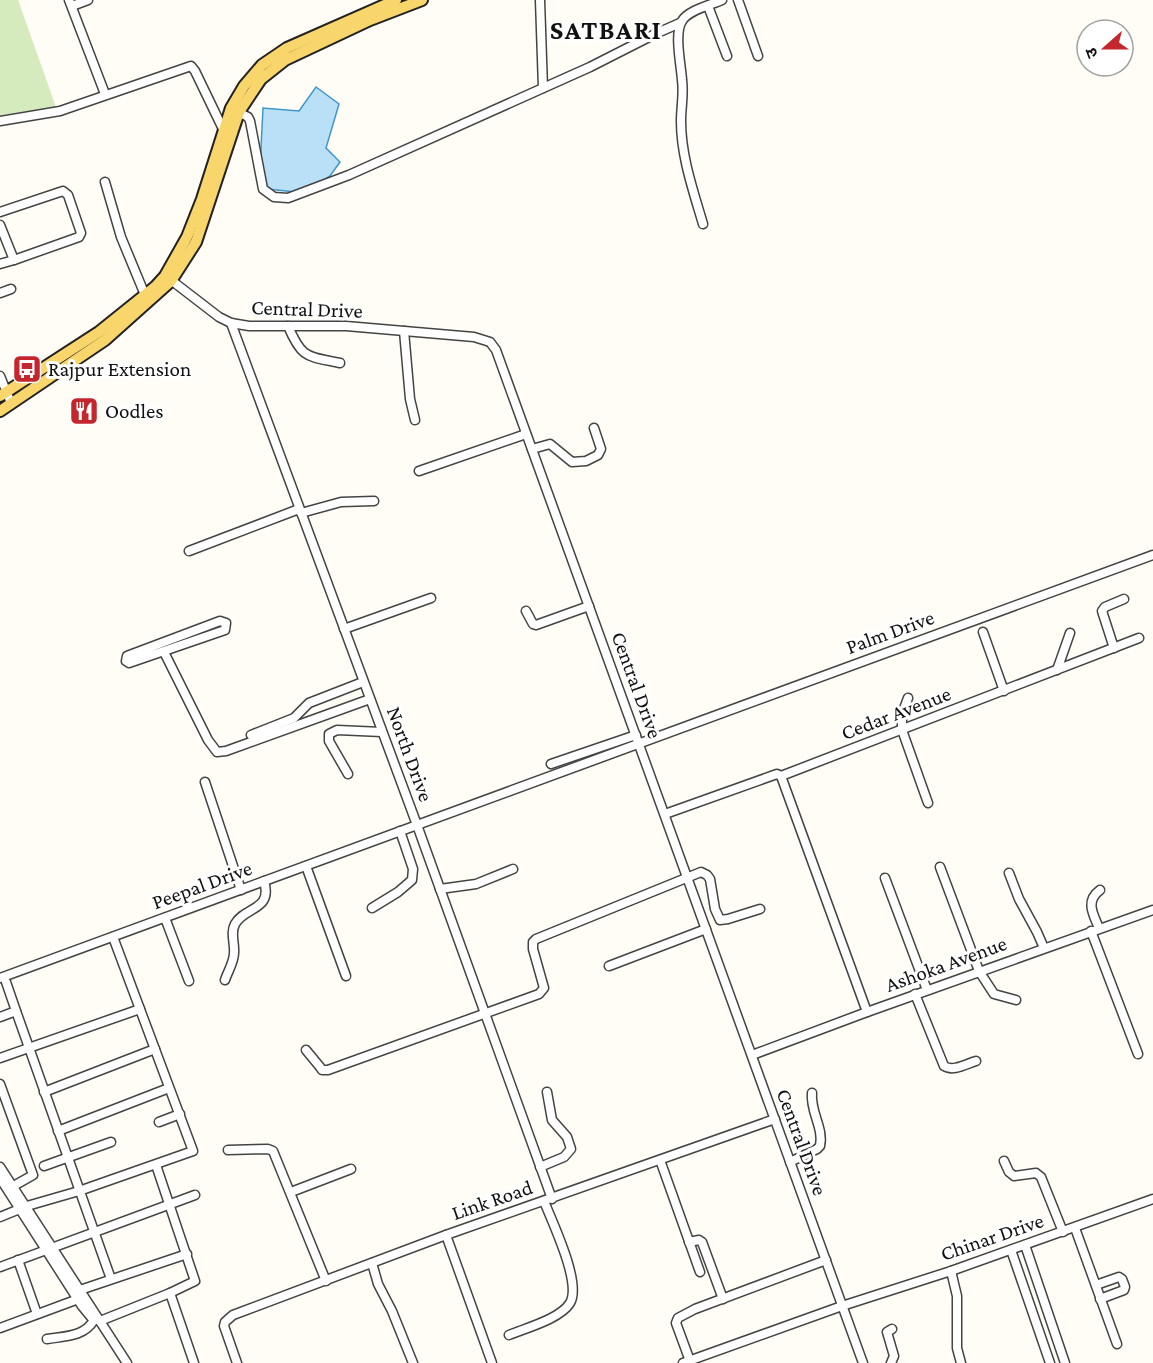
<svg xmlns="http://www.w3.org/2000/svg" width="1153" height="1363" viewBox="0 0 1153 1363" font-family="'Crimson Pro','Noto Sans Devanagari',serif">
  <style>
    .green { fill: #d5ebbd }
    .water { fill: #b9e0f7; stroke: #3f96cf; stroke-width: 1.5 }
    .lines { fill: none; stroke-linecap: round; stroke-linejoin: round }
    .minor-casing { stroke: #444; stroke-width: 11 }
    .major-casing { stroke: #222; stroke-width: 14 }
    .minor { stroke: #fff; stroke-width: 8 }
    .major { stroke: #f9d66b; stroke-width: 10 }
    .labels { text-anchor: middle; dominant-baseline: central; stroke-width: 6; stroke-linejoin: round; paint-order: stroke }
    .street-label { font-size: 21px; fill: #111; stroke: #fff }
    .poi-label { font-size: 21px; fill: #111; stroke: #fff; text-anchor: start }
    .district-label { font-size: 27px; font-weight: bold; letter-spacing: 1.5px; fill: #111; stroke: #fff }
  </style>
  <rect width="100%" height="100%" fill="#fffdf5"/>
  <!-- green -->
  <polygon class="green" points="0,0 18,0 57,110 0,118"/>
  <!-- water -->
  <polygon class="water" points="316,87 339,104 326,148 340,162 330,176 304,193 259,188 263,108 299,111"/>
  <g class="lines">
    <!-- minor casing -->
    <g class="minor-casing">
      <g id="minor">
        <polyline points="69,0 105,94"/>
        <polyline points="540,0 543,88"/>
        <polyline points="738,0 758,56"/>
        <polyline points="72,6 88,0"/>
        <polyline points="708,6 727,56"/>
        <polyline points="234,110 248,117 250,121 263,189 274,197 288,198 349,175 590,67 655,34 680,23"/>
        <polyline points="0,121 60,111 191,66 195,71 223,129"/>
        <polyline points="105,182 121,237 145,295"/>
        <polyline points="0,212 63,191 68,195 81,233 79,237 14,260"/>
        <path d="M 703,224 C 693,190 681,156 681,121 C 681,107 684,94 682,80 C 681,65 674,33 682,21 C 688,10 711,5 722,0"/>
        <polyline points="0,225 14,260 0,264"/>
        <polyline points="167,277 219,317 231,323 249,326 346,326 474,337 490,342 496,350 863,1363"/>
        <polyline points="0,293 11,289"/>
        <polyline points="231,323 417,825 552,1199"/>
        <path d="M 288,326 C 302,359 307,356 340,363"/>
        <polyline points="404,331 410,399 415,420"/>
        <polyline points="0,376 11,403"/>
        <polyline points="532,449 550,444 572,462 586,461 598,455 601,449 594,428"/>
        <polyline points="419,471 526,434"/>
        <polyline points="301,513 341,502 374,501"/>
        <polyline points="189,551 299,509"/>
        <polyline points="526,611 533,624 536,625 589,606"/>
        <polygon points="220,621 226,623 225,630 129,663 126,661 127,656"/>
        <polyline points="344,629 431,598"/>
        <polyline points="983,632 1004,691"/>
        <polyline points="1114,648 1102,611 1105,607 1124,599"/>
        <polyline points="164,652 208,740 217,752 226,751 370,699"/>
        <polyline points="1057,670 1070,633"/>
        <polyline points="908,698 902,714 902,730 928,803"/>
        <polyline points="251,735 294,718 309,703 363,682"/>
        <polyline points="551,764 636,735"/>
        <polyline points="348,774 329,741 329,734 337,730 382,732"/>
        <polyline points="781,776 867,1012"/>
        <polyline points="205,782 241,890"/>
        <polyline points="665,814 777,774 781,776 1139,638"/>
        <polyline points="306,866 346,976"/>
        <polyline points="940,867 979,971 994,994 1016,1000"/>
        <polyline points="1009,873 1019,899 1037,932 1044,948"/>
        <polyline points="885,878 927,990"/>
        <polyline points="440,889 476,884 513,869"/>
        <polyline points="372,908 398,892 412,880 413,869 400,831"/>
        <polyline points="165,918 189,981"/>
        <path d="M 1099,928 C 1093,914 1085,901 1100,890"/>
        <polyline points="1091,931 1138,1054"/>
        <polyline points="609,966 706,929"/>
        <polyline points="0,978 1153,555"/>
        <path d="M 225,980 C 228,971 234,962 234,953 C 235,943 230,933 235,924 C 245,906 273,911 264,881"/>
        <path d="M 915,994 L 944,1066 C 953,1072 966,1064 976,1061"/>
        <polyline points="16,1011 111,1279"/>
        <polyline points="0,1017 16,1011 6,982"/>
        <polyline points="306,1050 320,1067 322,1070 328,1070 539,994 544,988 533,949 533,942 536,939 701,872 707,875 710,879 715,909 720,920 728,919 760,909"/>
        <polyline points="752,1055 867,1012 1153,910"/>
        <polyline points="0,1058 140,1009"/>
        <polyline points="0,1084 33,1175 10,1188"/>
        <polyline points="44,1092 155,1049"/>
        <polyline points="159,1122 180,1114"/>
        <polyline points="58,1131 169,1088"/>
        <polyline points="228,1150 268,1149 273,1151 326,1281"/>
        <polyline points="660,1160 700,1272"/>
        <polyline points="1004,1161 1009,1172 1014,1176 1036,1173 1041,1177 1063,1232"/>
        <path d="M 790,1162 L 817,1149 L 820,1146 C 824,1128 810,1112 812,1093"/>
        <polyline points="44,1166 111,1142"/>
        <polyline points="0,1167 127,1363"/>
        <polyline points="540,1167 564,1157 571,1149 567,1137 552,1120 547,1092"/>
        <polyline points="0,1178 82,1306 91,1317 100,1321 170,1293 195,1281 156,1165"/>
        <polyline points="291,1192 351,1169"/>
        <polyline points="0,1217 27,1206 79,1191 193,1151 113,937"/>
        <polyline points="1075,1228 1117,1344"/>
        <polyline points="446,1235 492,1363"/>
        <polyline points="689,1242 699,1240 702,1242 723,1299"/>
        <polyline points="1025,1245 1065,1363"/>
        <polyline points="1011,1250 1050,1363"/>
        <polyline points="18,1260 37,1314"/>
        <polyline points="372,1263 378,1284 392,1311 413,1363"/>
        <polyline points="0,1267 195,1195"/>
        <polyline points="951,1271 957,1296 957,1348 961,1363"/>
        <polyline points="1096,1285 1119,1277 1122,1279 1125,1287 1124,1290 1100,1299"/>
        <polyline points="80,1290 187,1254"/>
        <polyline points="170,1293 194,1363"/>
        <polyline points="0,1328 81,1298"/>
        <path d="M 509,1335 C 526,1328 560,1319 570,1303 C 582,1283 552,1222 544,1201"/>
        <path d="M 47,1339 C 65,1336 84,1337 94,1320"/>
        <polyline points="690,1361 676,1323 678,1318 695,1309 826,1260"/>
        <polyline points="237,1363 224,1326 225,1322 233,1315 446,1235 775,1119"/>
        <polyline points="683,1363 842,1306 951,1271 1153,1199"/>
        <polyline points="891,1363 894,1356 887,1332 892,1329"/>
      </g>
    </g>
    <!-- major casing -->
    <g class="major-casing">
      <g id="major">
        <polyline points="0,396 99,332 155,287 165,276 187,237 202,199 231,108 244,86 262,65 287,48 396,0"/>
        <polyline points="0,411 105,340 171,281 196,242 239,112 261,79 285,60 370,20 422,0"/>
      </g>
    </g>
    <!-- minor -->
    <use href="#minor" class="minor"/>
    <!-- major -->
    <use href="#major" class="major"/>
  </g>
  <!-- icons -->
  <defs>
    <g id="bus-square" transform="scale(1.5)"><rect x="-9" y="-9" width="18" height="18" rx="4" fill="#c4262e" stroke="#fff"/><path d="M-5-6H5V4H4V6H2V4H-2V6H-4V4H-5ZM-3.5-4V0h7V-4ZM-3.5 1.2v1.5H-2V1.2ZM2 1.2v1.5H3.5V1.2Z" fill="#fff"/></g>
    <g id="restaurant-square" transform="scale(1.5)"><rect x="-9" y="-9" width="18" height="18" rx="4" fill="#c4262e" stroke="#fff"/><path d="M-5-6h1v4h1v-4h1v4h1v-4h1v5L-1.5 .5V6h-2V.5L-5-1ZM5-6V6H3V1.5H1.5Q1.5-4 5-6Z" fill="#fff"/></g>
  </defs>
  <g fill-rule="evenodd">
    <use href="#bus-square" x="27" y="369"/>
    <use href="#restaurant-square" x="84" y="411"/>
  </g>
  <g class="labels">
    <!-- street labels -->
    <g class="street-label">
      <text transform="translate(307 309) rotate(2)">Central Drive</text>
      <text transform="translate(890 632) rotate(-20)">Palm Drive</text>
      <text transform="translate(637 685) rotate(70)">Central Drive</text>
      <text transform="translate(896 713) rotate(-21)">Cedar Avenue</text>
      <text transform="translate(410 754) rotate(70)">North Drive</text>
      <text transform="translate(202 885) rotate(-20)">Peepal Drive</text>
      <text transform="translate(946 964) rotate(-20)">Ashoka Avenue</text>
      <text transform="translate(802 1142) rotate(70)">Central Drive</text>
      <text transform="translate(492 1200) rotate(-19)">Link Road</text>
      <text transform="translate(992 1237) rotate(-19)">Chinar Drive</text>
    </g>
    <!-- poi labels -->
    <g class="poi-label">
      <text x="48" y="369">Rajpur Extension</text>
      <text x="105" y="411">Oodles</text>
    </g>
    <!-- district labels -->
    <g class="district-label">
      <text x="606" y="30">SATBARI</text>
    </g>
  </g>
  <!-- north arrow -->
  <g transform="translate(1105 48) rotate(249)"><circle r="28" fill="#ffffff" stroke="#a0a0a0" stroke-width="1.5"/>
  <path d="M0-4.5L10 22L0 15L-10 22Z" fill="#c4262e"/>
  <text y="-9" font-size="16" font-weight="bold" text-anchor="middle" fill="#111111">उ</text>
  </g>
</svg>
